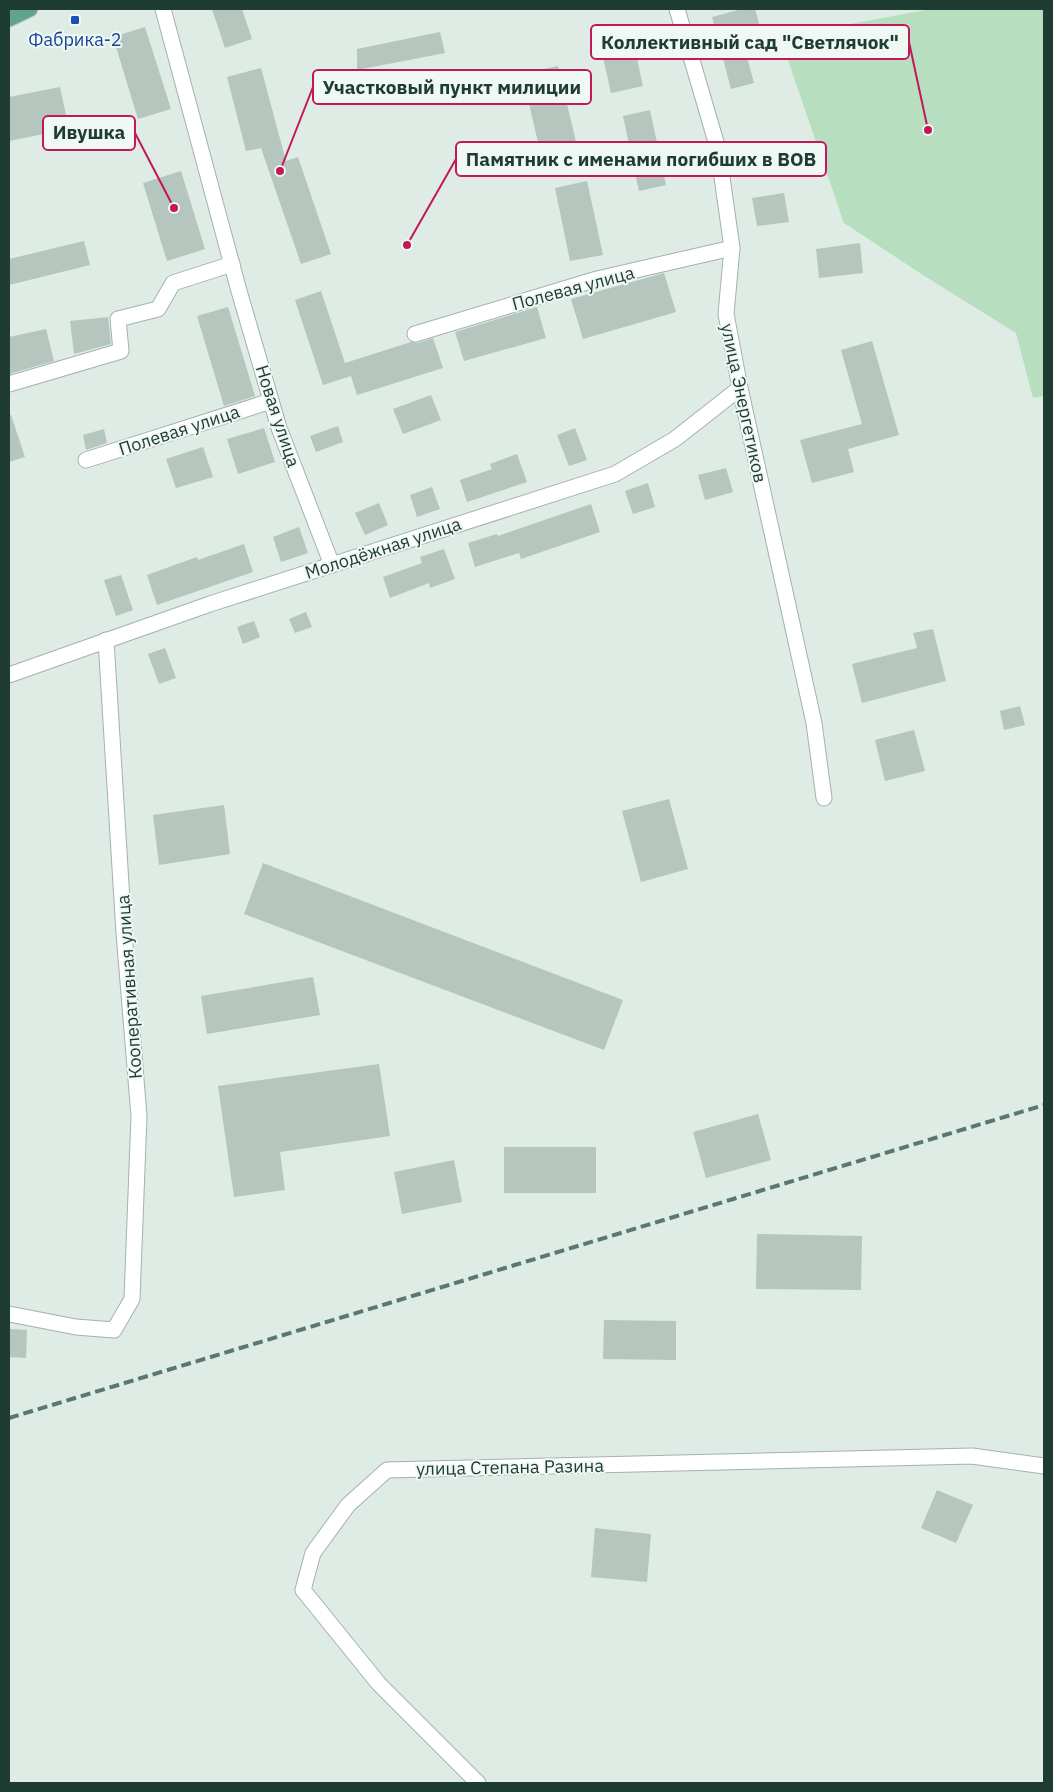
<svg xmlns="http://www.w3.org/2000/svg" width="1053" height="1792" viewBox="0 0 1053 1792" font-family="'IBM Plex Sans',sans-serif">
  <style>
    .green { fill: #b6debf }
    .building { fill: #b4c6be }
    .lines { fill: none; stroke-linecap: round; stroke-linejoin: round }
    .minor-casing { stroke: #a2b3ac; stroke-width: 17 }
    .major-casing { stroke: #c0c8c6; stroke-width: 17 }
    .minor { stroke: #fff; stroke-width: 15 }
    .major { stroke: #61a38e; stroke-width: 15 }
    .rail { stroke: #59786e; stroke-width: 4; stroke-dasharray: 10 5; stroke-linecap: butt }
    .transit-dot { fill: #1a4fb4; stroke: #eff8f3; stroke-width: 2 }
    .labels { text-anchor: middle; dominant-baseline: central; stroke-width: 4; stroke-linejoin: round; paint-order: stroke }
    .transit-label { font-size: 18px; fill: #164399; stroke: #eff8f3 }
    .street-label { font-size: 18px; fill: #1f3c33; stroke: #eff8f3 }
    .leader { fill: none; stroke: #c2185b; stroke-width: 2 }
    .callout-dot { fill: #c2185b; stroke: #eff8f3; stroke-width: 2 }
    .callout { fill: #eff8f3; stroke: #c2185b; stroke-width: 2 }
    .callout-label { font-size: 19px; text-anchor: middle; font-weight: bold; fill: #1f3c33 }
  </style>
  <rect width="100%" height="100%" fill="#dfebe5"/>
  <!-- green -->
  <polygon class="green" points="931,9 1044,9 1044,396 1033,398 1016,333 923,275 844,223 780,37"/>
  <!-- building -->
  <g class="building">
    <polygon points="212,9 242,9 252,39 225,48"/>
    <polygon points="742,9 755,9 762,34 742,39 754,83 731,89 712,17"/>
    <polygon points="145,27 171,109 138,119 113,37"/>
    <polygon points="440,32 445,53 357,70 357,49"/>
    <polygon points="631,32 643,86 611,93 599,39"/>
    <polygon points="558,66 577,146 541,155 522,74"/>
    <polygon points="261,68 286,161 298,157 331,254 301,264 261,148 246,151 227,77"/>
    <polygon points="60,87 69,129 9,141 9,97"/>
    <polygon points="650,110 666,185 639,191 623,116"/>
    <polygon points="181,171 205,249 167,261 143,183"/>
    <polygon points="587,181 603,255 570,261 555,188"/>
    <polygon points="784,193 789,222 757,226 752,198"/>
    <polygon points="84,241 90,265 9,285 9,259"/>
    <polygon points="860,243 863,273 819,278 816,249"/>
    <polygon points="664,273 676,312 583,339 571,299"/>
    <polygon points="321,291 345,363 411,342 418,343 433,338 443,368 357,395 351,376 323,385 295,300"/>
    <polygon points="228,307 255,396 224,406 197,316"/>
    <polygon points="537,307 546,338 464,361 455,332"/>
    <polygon points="108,317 111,344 74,354 70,321"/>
    <polygon points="46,329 54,361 9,374 9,337"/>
    <polygon points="872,341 899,435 848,449 854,472 812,483 800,440 862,424 841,350"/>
    <polygon points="431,395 441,420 403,434 393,409"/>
    <polygon points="9,415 11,415 25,457 9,462"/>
    <polygon points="338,426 343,442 316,452 310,436"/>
    <polygon points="264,428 275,462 238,474 227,439"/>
    <polygon points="575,428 587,460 569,466 557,435"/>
    <polygon points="104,429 107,443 86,450 83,435"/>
    <polygon points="203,447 213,477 176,488 166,459"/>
    <polygon points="517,454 527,482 467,502 460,480 492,469 490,464"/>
    <polygon points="726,468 733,492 705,500 698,475"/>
    <polygon points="648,483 655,507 633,514 625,491"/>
    <polygon points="432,487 440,509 417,517 410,495"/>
    <polygon points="379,503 388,525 365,535 355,513"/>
    <polygon points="591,504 600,532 521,559 519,553 475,567 468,543 497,534 498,536"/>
    <polygon points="299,527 308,553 281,562 273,537"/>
    <polygon points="244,544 253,572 157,605 147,575 197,557 198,560"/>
    <polygon points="444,549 455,579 430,588 429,583 390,598 383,577 422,563 420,557"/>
    <polygon points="121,575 133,610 116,616 104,580"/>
    <polygon points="306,612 312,627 295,633 289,619"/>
    <polygon points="254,621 260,637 243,644 237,627"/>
    <polygon points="933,629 946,681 862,703 852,664 917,648 913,633"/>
    <polygon points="165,648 176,678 159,684 148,654"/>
    <polygon points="1020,706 1025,725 1004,730 1000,711"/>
    <polygon points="914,730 925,771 885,781 875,740"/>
    <polygon points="669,799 688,869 641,882 622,811"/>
    <polygon points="224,805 230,854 159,865 153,815"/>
    <polygon points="263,863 623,1000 604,1050 244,914"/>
    <polygon points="313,977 320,1015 207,1034 201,996"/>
    <polygon points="379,1064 390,1136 280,1152 285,1190 234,1197 218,1086"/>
    <polygon points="758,1114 771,1160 706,1178 693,1132"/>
    <rect x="504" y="1147" width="92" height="46"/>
    <polygon points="454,1160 462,1202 402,1214 394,1172"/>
    <polygon points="757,1234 862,1236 861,1290 756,1289"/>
    <polygon points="604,1320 676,1321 676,1360 603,1359"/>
    <polygon points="9,1329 27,1330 26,1358 9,1357"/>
    <polygon points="937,1490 973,1505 956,1543 921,1528"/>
    <polygon points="595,1528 651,1534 647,1582 591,1577"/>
  </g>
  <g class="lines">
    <!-- minor casing -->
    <g class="minor-casing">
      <g id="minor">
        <polyline points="163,9 239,291 279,428 332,565"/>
        <polyline points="677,9 718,149 732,248 726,314 740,388 814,723 824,798"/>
        <polyline points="415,334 597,279 732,248"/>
        <polyline points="9,384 121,351 118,319 158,309 173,283 232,264"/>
        <polyline points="86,460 271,401"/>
        <polyline points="9,675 210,604 615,474 675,439 740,388"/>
        <polyline points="9,1314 76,1327 114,1330 132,1299 139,1116 124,933 106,640"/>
        <polyline points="478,1783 379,1684 303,1590 313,1553 348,1505 387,1470 972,1456 1044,1466"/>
      </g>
    </g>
    <!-- major casing -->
    <g class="major-casing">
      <polyline id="major" points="9,19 30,9"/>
    </g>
    <!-- minor -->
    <use href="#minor" class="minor"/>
    <!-- major -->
    <use href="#major" class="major"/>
    <!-- rail -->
    <polyline class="rail" points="9,1418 1044,1105"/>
  </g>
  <!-- markers -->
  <rect class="transit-dot" x="70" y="15" width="10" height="10" rx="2.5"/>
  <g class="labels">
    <!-- transit labels -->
    <g class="transit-label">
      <text x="75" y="39">Фабрика-2</text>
    </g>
    <!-- street labels -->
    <g class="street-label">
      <text transform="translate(573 288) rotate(-15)">Полевая улица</text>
      <text transform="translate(744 403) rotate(78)">улица Энергетиков</text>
      <text transform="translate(278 416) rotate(72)">Новая улица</text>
      <text transform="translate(179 430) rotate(-18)">Полевая улица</text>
      <text transform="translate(383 548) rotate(-18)">Молодёжная улица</text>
      <text transform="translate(129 987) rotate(-94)">Кооперативная улица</text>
      <text transform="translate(510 1467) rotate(-1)">улица Степана Разина</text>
    </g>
  </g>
  <!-- callouts -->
  <path class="leader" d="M928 130L909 42M280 171L313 87M174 208L135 133M407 245L456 159"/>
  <g class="callout-dot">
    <circle cx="928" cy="130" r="5"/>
    <circle cx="280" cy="171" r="5"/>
    <circle cx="174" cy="208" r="5"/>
    <circle cx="407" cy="245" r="5"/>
  </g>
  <g class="callout">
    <rect x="591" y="25" width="318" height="34" rx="5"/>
    <rect x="313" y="70" width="278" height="34" rx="5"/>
    <rect x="43" y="116" width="92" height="34" rx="5"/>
    <rect x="456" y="142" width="370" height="34" rx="5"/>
  </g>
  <g class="callout-label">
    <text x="750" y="49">Коллективный сад "Светлячок"</text>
    <text x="452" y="94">Участковый пункт милиции</text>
    <text x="89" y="139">Ивушка</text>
    <text x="641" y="166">Памятник с именами погибших в ВОВ</text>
  </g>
  <!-- border -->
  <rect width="1053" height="1792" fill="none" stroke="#1f3c33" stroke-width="20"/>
</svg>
